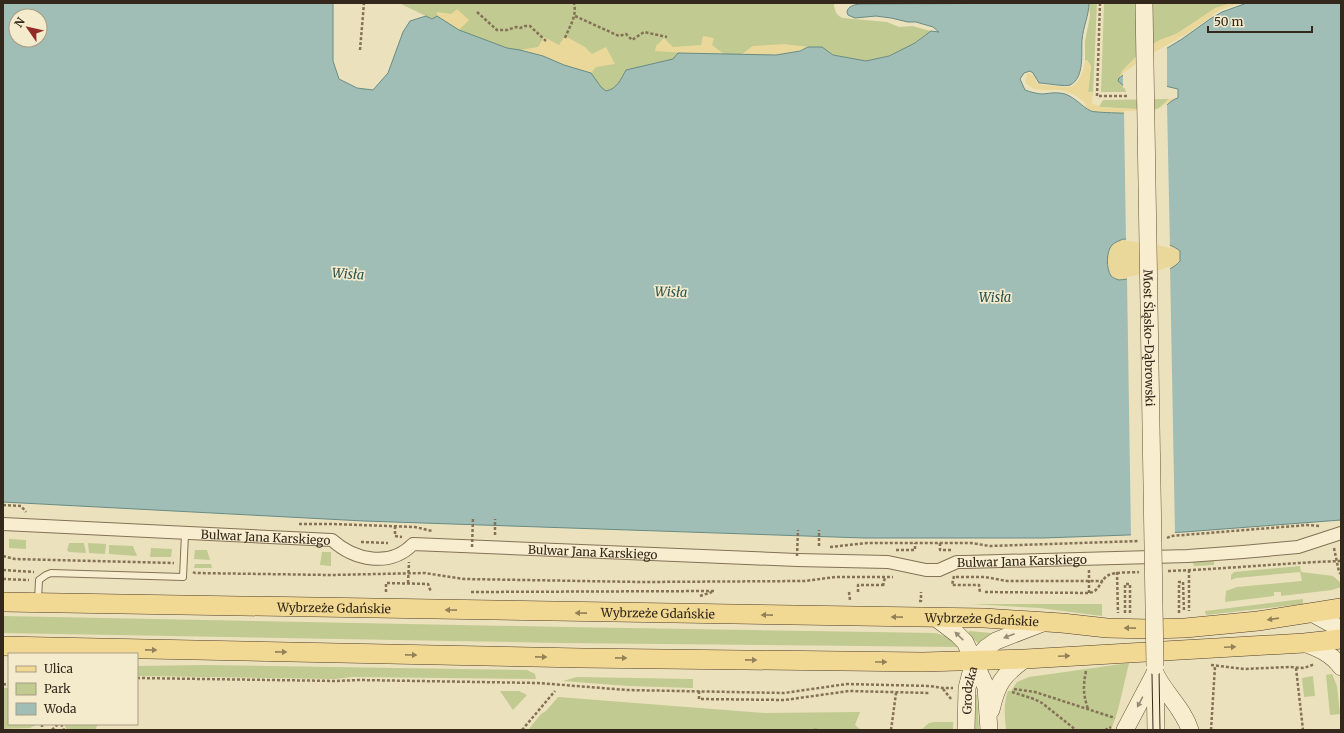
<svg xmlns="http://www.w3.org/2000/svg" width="1344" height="733" viewBox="0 0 1344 733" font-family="Merriweather,serif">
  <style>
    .green { fill: #c0ca91 }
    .sand { fill: #e9d899 }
    .water { fill: #a0beb6; stroke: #688b84; fill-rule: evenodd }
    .pier { fill: #ece1bd }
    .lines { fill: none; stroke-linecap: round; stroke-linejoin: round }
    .lane-casing { stroke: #847156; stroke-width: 8 }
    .street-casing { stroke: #847156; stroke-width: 14 }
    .secondary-casing { stroke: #65523a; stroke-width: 18 }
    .primary-casing { stroke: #513f2b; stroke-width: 20 }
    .path { stroke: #847156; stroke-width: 2.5; stroke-dasharray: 3 2; stroke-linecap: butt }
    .lane { stroke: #f8eecf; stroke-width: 6 }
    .street { stroke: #f8eecf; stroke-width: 12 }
    .secondary { stroke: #f8eecf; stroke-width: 17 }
    .primary { stroke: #f1d893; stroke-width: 19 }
    .tram { stroke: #33281b; stroke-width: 1 }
    .secondary-bridge-casing { stroke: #65523a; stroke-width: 18; stroke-linecap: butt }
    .path-bridge { stroke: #847156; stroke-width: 2.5; stroke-dasharray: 3 2; stroke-linecap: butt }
    .secondary-bridge { stroke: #f8eecf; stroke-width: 17 }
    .oneway { fill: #928057 }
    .oneway2 { fill: #968b75 }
    .labels { text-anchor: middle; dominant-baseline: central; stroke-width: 3.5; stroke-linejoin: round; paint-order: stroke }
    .street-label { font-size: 12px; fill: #33281b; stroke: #f4ebcc }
    .water-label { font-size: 13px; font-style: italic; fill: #2a5352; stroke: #f4ebcc }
  </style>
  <rect width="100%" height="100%" fill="#ece1bd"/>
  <!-- green -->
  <g class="green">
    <path d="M 399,3 L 834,3 C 834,9 836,16 843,18 L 887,22 L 899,27 L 912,26 L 931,31 L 915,43 L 889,56 L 866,61 L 833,55 L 822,47 L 753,46 L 741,55 L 724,54 L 617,101 L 432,19 Z"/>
    <polygon points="1089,3 1097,3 1093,93 1088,92 1091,66 1087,60 1085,61 1085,41 1090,16"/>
    <polygon points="1104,3 1231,3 1176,34 1160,40 1153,44 1136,57 1123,70 1118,81 1124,86 1126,92 1101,92"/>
    <polygon points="1169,99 1159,108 1153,110 1099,107 1103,100"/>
    <polygon points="9,539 26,540 26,549 9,548"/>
    <polygon points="69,543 84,543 86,553 69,552 67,550"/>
    <polygon points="88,543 106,544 105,554 89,553"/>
    <polygon points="109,545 133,546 137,556 109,554"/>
    <polygon points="151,548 172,549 171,557 150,557"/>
    <polygon points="195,550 207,550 210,560 194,559"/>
    <polygon points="322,552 331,552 331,566 320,565"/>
    <polygon points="1214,560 1214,565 1194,566 1193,562"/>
    <polygon points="195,564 211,564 212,568 194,568"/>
    <polygon points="1300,566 1301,572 1333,576 1341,583 1341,587 1332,590 1281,596 1281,592 1274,592 1274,596 1225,602 1226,591 1237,587 1302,581 1300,572 1236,578 1231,580 1231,575 1234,572"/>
    <polygon points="1303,599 1303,604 1206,615 1205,611"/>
    <polygon points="970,604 1102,604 1102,616 1040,608"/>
    <path d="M 3,616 L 567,627 L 934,633 C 945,635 952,639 960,647 L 561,643 L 3,633 Z"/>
    <polygon points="969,631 991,633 992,635 980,645 968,634"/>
    <path d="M 1129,663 L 1118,710 L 1111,730 L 1006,730 C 1005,716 1003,704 1008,691 L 1011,691 L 1017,682 L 1029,677 Z"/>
    <polygon points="203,665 527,670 535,674 536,679 353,677 335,679 137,676 137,666"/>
    <polygon points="1332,674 1337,686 1340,714 1330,715 1326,675"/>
    <polygon points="1313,676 1315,696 1304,697 1302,678"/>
    <polygon points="577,677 693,679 693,688 628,686 563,681"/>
    <polygon points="3,688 9,688 9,724 38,724 30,728 3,729"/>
    <polygon points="500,691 519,691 527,695 513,710"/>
    <polygon points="976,695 977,695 979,730 975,730"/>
    <polygon points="558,697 764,713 860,712 855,725 861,730 528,730 541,714 546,711"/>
    <polygon points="935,722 953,722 953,730 921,730 929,723"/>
    <polygon points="64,724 98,724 95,730 67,730"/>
  </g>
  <!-- sand -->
  <g class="sand">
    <polygon points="1231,3 1247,3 1239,3 1220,10 1188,33 1139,61 1119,78 1123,70 1136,57 1153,44 1160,40 1176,34 1215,8"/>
    <polygon points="457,9 469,20 459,30 437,16 437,12 451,14"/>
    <polygon points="565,36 585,47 592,54 606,47 615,64 596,67 591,73 564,65 543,56 520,50 538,47 544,37 559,45"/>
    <polygon points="703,36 714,38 712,45 724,54 697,54 655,51 656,46 664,38 673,47 701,45"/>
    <path d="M 784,44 L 808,47 C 787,56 764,55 741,55 L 753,46 Z"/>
    <path d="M 1087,60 L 1091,66 L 1088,92 L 1089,93 L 1091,91 L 1093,93 L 1092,102 L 1093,104 L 1100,106 L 1099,107 L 1153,110 L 1159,108 L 1169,99 L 1173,99 L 1165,108 L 1156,113 L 1133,114 L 1096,112 L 1092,112 L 1085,106 L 1086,106 L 1085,102 C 1078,97 1069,91 1059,90 C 1047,89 1032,94 1025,81 L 1027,74 L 1029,73 L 1035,77 C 1035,82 1037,83 1041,85 L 1069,87 C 1079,85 1084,71 1085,61 Z"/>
    <path d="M 1123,239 C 1141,241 1166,239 1180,251 L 1180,261 C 1169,275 1137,278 1119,280 C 1116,279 1113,278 1111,276 C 1106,268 1106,252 1112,245 C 1115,242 1119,241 1123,239 Z"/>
  </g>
  <!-- water -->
  <path class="water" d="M 3,3 L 333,3 L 333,61 L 339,79 L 357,88 L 373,90 L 388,73 L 403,32 L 410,21 L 426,16 L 432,19 L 437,16 L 459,30 L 507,48 L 520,50 L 543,56 L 564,65 L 591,73 L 601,87 L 606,91 C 617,89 621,79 626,70 L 673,59 L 678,53 L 776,55 L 800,51 L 808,47 L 822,47 L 833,55 L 866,61 L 889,56 L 915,43 L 931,31 L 939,32 L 933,27 L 916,22 L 908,22 L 891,18 L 876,16 L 855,18 L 848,15 L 847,12 C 848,6 854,5 859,4 L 1089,3 C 1089,15 1083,27 1082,40 C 1081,52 1085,78 1070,85 C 1066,87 1045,83 1039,83 L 1033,73 L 1030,71 L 1024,73 L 1020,79 L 1025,90 C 1030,92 1038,94 1043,94 C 1051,93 1057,92 1065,94 C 1076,98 1082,107 1091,111 C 1095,113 1149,114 1155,113 C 1165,110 1169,100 1178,98 L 1178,89 L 1165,86 L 1124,86 L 1118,81 L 1119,78 L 1128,72 L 1182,39 L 1210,19 L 1222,12 L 1247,3 L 1341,3 L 1341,520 L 1184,532 L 1128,535 L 1043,538 L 864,538 L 364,521 L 3,502 ZM 16,16 L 40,16 L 40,40 L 16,40 ZM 1123,239 C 1141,241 1166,239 1180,251 L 1180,261 C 1169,275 1137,278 1119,280 C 1116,279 1113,278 1111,276 C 1106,268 1106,252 1112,245 C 1115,242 1119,241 1123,239 Z"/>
  <!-- pier -->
  <g class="pier">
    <polygon points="1167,46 1167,89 1123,88 1123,73"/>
    <polygon points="1167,103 1170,248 1154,244 1126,241 1124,111 1155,111"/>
    <polygon points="1170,266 1175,535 1131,537 1127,277 1160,270"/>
  </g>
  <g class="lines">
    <!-- lane casing -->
    <g class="lane-casing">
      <polyline id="lane" points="38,600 39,580 46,575 51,573 183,577 185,534"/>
    </g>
    <!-- street casing -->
    <g class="street-casing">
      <g id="street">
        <path id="s1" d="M 3,524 L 332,540 C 354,560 390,568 413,544 L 797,560 L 888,562 L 926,570 L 939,570 L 957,562 L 965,562 L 1188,556 L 1243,552 L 1298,547 L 1341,533"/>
      </g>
    </g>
    <!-- secondary casing -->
    <g class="secondary-casing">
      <g id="secondary">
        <polyline points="1312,613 1341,629"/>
        <polyline points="936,618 957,634 965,642 986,687 989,730"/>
        <path d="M 1304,643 C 1318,648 1332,654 1341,667"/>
        <path d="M 1155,673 C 1165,694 1183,708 1190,730"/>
        <polyline points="1155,674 1156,730"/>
        <path d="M 991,710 C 997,683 1003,675 1025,659"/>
        <path id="s2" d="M 966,730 L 967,688 L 974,661 L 986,648 L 996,641 L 1045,622"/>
        <polyline points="1125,730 1155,673"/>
      </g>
    </g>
    <!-- primary casing -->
    <g class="primary-casing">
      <g id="primary">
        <path id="s3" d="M 3,602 L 984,618 L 1062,623 L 1107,628 L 1149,629 L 1185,628 L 1258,621 L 1341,608"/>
        <polyline points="3,646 582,658 923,662 1025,659 1304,643 1341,639"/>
      </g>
    </g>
    <!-- path -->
    <g class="path">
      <polyline points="1100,3 1097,96 1128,96"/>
      <polyline points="477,12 497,30 507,30 516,27 520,28 525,26 530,26 546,41"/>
      <polyline points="575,16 619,36 626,34 632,40 644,32 667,37"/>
      <path d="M 565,38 C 570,25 577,17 574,3"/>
      <polyline points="360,50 364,3"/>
      <polyline points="3,505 21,506 26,512"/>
      <polyline points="299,524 333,524 415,527 432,531"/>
      <polyline points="395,526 395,536 402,537"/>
      <polyline points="495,535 495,519"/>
      <polyline points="1167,538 1171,536 1307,525 1320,526"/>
      <polyline points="361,542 388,543"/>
      <polyline points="940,543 940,550 952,550"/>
      <polyline points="819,546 819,530"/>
      <polyline points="830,547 867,543 971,543 990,546 1139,541"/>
      <polyline points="1334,548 1339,572 1341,574"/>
      <polyline points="896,550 915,550 915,543"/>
      <polyline points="3,556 15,559 174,563"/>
      <polyline points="3,570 34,572"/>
      <polyline points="1089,570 1089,593"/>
      <polyline points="1189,570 1189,611"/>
      <path d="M 1168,571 C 1226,569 1283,563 1341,561"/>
      <polyline points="193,572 195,573 330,575 425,573 464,579 642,582 805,581 835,577 893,577"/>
      <polyline points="1117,572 1118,613"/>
      <polyline points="954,576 952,585 979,585 980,592"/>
      <polyline points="956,577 985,577 1007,581 1103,581"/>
      <polyline points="3,579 29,580"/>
      <polyline points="408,583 409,562"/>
      <polyline points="883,586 885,577"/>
      <polyline points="386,592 386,583 428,584 431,592"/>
      <polyline points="471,592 715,591"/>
      <polyline points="849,592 850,600"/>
      <polyline points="858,592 858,585 883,585"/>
      <path d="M 985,592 L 1089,593 C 1100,591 1099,582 1107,576 C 1115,571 1130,573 1139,572"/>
      <polyline points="700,596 712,592"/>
      <polyline points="919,601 921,601 921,592"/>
      <polyline points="1125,613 1125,584 1130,584 1130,613"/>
      <polyline points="1179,613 1179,582 1183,582 1184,612"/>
      <polyline points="1211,665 1244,669 1289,667 1304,668 1315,664"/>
      <polyline points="1296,668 1303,730"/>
      <path d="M 1086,671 C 1083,686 1083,694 1088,709"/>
      <polyline points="137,678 337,681 358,680 538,683 627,690 784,693 847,684 930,686 943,688 953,688"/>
      <polyline points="3,684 9,685"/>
      <polyline points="943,689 951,699"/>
      <polyline points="1014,689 1035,692 1115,718"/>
      <polyline points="699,691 699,699 785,700 849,691 930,693"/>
      <polyline points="1012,692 1034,699 1042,703 1076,730"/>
      <polyline points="42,724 42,730"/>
      <polyline points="61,724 64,730"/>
      <polyline points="52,730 58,724"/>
      <polyline points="522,730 555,691"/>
      <polyline points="814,730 817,730"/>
      <polyline points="891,730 896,693"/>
      <polyline points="1105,730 1111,727"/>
      <polyline points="1211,730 1215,666"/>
    </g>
    <!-- lane -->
    <use href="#lane" class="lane"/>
    <!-- street -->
    <use href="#street" class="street"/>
    <!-- secondary -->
    <use href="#secondary" class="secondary"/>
    <!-- primary -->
    <use href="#primary" class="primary"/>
    <!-- tram -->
    <g class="tram">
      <polyline points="1140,3 1153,730"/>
      <polyline points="1148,3 1160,730"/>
    </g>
    <!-- secondary-bridge casing -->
    <g class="secondary-bridge-casing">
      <g id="secondary-bridge">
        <path id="s4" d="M 1144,3 L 1155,666"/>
      </g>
    </g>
    <!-- path-bridge -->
    <g class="path-bridge">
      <polyline points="472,547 473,518"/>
      <polyline points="797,556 798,530"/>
    </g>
    <!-- secondary-bridge -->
    <use href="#secondary-bridge" class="secondary-bridge"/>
  </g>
  <!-- one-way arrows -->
  <defs><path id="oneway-solid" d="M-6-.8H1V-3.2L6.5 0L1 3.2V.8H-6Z"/></defs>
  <g class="oneway">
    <use href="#oneway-solid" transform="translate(451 610) rotate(-179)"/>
    <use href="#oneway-solid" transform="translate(581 613) rotate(-179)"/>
    <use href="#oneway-solid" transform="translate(767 615) rotate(-179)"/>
    <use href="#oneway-solid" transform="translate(897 617) rotate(-179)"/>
    <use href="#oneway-solid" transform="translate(1273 619) rotate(172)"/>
    <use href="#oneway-solid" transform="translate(1130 628) rotate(-179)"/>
    <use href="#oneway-solid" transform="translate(1230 647) rotate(-2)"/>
    <use href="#oneway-solid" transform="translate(151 650) rotate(1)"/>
    <use href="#oneway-solid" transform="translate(281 652) rotate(1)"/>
    <use href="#oneway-solid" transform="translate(411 655) rotate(1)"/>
    <use href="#oneway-solid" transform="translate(1064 656) rotate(-3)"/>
    <use href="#oneway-solid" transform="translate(541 657) rotate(1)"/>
    <use href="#oneway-solid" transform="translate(621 658) rotate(1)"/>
    <use href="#oneway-solid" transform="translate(751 660) rotate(1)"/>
    <use href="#oneway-solid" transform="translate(881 662)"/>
  </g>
  <g class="oneway2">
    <use href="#oneway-solid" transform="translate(959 636) rotate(-136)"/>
    <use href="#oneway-solid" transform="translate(1009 636) rotate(159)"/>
    <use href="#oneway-solid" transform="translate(1140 702) rotate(118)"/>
  </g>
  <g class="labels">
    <!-- street labels -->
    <g class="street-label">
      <text stroke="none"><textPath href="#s4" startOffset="335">Most Śląsko-Dąbrowski</textPath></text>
      <text stroke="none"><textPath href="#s1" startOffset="263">Bulwar Jana Karskiego</textPath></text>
      <text stroke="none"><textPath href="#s1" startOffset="599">Bulwar Jana Karskiego</textPath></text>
      <text stroke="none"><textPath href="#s1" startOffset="1031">Bulwar Jana Karskiego</textPath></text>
      <text stroke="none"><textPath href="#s3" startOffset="331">Wybrzeże Gdańskie</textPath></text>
      <text stroke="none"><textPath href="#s3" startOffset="655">Wybrzeże Gdańskie</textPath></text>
      <text stroke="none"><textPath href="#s3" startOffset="979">Wybrzeże Gdańskie</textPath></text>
      <text stroke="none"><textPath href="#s2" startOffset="40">Grodzka</textPath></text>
    </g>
    <!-- water labels -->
    <g class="water-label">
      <text transform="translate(348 274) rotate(4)">Wisła</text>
      <text transform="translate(671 292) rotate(2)">Wisła</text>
      <text x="995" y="297">Wisła</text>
    </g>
  </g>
  <!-- border -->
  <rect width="1344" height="733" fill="none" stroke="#33281b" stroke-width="8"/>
  <!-- legend -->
  <rect x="8" y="653" width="130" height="72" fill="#f4ebcc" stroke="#a79d85"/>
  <rect x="16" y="666" width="20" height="6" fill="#f1d893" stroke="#a79d85"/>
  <text x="44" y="673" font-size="12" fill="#33281b">Ulica</text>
  <rect x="16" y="683" width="20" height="12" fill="#c0ca91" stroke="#a79d85"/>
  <text x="44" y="693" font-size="12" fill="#33281b">Park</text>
  <rect x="16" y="703" width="20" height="12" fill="#a0beb6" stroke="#a79d85"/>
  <text x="44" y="713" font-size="12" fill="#33281b">Woda</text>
  <!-- north arrow -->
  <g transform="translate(28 28) rotate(304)"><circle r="19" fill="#f4ebcc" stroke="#a79d85"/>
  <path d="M0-3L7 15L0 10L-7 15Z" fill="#912c28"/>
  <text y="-6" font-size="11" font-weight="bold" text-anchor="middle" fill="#33281b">N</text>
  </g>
  <!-- scale -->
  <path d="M1208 26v6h104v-6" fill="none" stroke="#33281b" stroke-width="2"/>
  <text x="1214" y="26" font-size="12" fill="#33281b" stroke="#f4ebcc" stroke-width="3" paint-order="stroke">50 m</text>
</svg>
